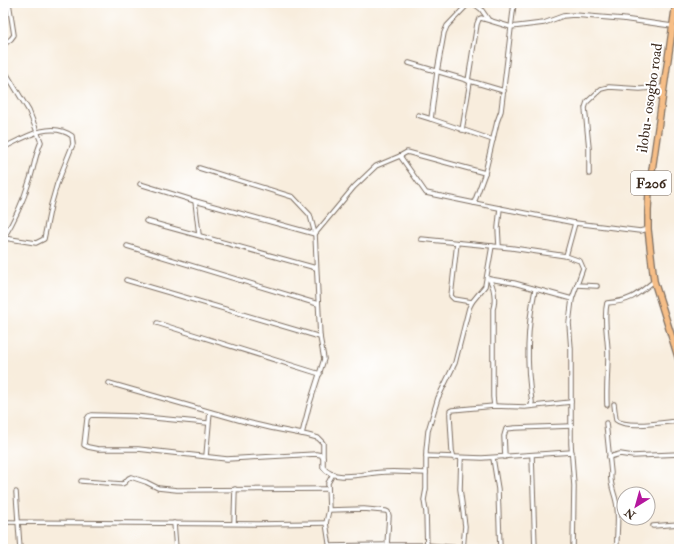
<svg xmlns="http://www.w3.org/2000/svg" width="682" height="552" viewBox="0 0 682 552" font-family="'IM FELL Double Pica',serif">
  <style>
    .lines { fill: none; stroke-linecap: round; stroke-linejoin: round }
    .minor-casing { stroke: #7d6e61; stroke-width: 5.5 }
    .primary-casing { stroke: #7d6e61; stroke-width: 8 }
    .minor { stroke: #fff; stroke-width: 3.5 }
    .primary { stroke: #f6be87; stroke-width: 5.5 }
    .labels { text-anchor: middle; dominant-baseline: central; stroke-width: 4; stroke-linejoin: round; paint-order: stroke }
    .shield { fill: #fff; stroke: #766a62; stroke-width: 1 }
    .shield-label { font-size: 14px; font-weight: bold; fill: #3b2a1e }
    .street-label { font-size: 15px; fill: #3b2a1e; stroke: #fff }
  </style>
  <rect width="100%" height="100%" fill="#fff"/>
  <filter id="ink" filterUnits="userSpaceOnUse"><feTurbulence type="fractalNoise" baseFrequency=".025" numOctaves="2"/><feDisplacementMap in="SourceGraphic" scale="8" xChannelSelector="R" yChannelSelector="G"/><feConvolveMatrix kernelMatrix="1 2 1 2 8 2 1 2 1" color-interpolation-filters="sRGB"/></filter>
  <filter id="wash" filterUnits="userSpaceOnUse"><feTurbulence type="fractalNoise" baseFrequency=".012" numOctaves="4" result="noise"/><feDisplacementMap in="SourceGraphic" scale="16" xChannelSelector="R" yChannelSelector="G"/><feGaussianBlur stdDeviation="0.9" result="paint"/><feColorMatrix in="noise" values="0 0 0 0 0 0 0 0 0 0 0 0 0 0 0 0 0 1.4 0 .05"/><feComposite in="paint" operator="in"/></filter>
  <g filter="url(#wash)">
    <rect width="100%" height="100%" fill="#f8eddd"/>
  </g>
  <g filter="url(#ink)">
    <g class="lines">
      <!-- minor casing -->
      <g class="minor-casing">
        <g id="minor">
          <polyline points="469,3 447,26 444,33 437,72 431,119 493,140"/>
          <polyline points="473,3 481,9 488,19"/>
          <polyline points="514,3 501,111 497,122 485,173 474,203 575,223 640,231 648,229"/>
          <polyline points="3,45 11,39 14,35 9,3"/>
          <polyline points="409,63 504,91"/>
          <path d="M 3,68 L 29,111 L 41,142 C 35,155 34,169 29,182 C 23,202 14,221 3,239"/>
          <polyline points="468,81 477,24 479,19 481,18 511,27 544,23 563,16 574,15 623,19 672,26"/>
          <polyline points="418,115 431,119"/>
          <polyline points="462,130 470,82"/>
          <path d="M 3,148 C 23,138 51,120 72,136 L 73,144 L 57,184 L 51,205 L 44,239 L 36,243 L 4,238"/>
          <polyline points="400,156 426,193 474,203"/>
          <polyline points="199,168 293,197 310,215 315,234 320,337 324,359 309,406 302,434"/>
          <polyline points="589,174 589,148 585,108 587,102 601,89 609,87 640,89 663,87"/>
          <polyline points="140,184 195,201 315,234"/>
          <polyline points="195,201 199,235"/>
          <polyline points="146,221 316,268"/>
          <polyline points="315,234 354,187 376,166 400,156 407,152 485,173"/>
          <polyline points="421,239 512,248 566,256"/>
          <polyline points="457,243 451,296 454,299 472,302"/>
          <polyline points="127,246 318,304"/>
          <polyline points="499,246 498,228 500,208"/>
          <path d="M 489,279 C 494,286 496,300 493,309 L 493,397 L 494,406"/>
          <polyline points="489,279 514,283 572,299"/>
          <polyline points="126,280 320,337"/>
          <polyline points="577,285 597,286"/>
          <polyline points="157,323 320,374"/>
          <path d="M 109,383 L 246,422 L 271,428 L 307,435 L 318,438 L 323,443 L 323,467 C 334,484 368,472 385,472 C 399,471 412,473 426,473"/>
          <path d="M 614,404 L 616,420 C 626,429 665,422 679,421"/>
          <path d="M 607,405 C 606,387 608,371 608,354 C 608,338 603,319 607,303 C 631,301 637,295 654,281"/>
          <path d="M 531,406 L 532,402 C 526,365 527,327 535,290"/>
          <polyline points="208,423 133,416 92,415 89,416 87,419 84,445 88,447 98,449 138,449 227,459 316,454 321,455 323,458"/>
          <path d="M 606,423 L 611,473 C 609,485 616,495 617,507 C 619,521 616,535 617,549"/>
          <polyline points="206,456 210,412"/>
          <polyline points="426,456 482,458 572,452"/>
          <polyline points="532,456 535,549"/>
          <polyline points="505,457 504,436 506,429 515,428 571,426"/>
          <polyline points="609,457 620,454 633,456 679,454"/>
          <polyline points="454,458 452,451 450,416 450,411 452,410 494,406 525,407 571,402"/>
          <polyline points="461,458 460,489 465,526 463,549"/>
          <polyline points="493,458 498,489 500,549"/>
          <polyline points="333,474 328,483 329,510 364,509 386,511 388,512 389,516 387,545 427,545 471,549"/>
          <path d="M 81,481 L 122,484 C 127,483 126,478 131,477 L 146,482 L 158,488 L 177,490 L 328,489"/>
          <polyline points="16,492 20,549"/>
          <polyline points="329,510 326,523 330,549"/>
          <polyline points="3,522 259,524 326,523"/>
          <polyline points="174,523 176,549"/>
          <polyline points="234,523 235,489"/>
          <polyline points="653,526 679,524"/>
          <polyline points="329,546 387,545"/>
          <polyline points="427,549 426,512 424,500 426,489 426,451 428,431 438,398 455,363 469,308 472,302 485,286 492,246"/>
          <polyline points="573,549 574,486 571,444 571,349 569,323 572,299 583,268 580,261 566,256 575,223"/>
        </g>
      </g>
      <!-- primary casing -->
      <g class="primary-casing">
        <polyline id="primary" points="676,3 649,191 648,211 648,229 654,281 679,360"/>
      </g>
      <!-- minor -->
      <use href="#minor" class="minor"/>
      <!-- primary -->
      <use href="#primary" class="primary"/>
    </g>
  </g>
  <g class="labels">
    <!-- shield labels -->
    <rect class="shield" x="631" y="171" width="40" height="24" rx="3"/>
    <g class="shield-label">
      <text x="651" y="183">F206</text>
    </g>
    <!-- street labels -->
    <g class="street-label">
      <text transform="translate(650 98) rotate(-82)">ilobu- osogbo road</text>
    </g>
  </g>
  <!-- margin -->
  <rect width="682" height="552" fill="none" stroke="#fff" stroke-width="16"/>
  <!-- north arrow -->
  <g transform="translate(636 506) rotate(217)"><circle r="19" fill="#ffffff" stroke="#b1aaa5"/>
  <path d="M0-3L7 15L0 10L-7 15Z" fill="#b5179e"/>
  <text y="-6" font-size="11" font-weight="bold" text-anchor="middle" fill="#3b2a1e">N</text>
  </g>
</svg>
